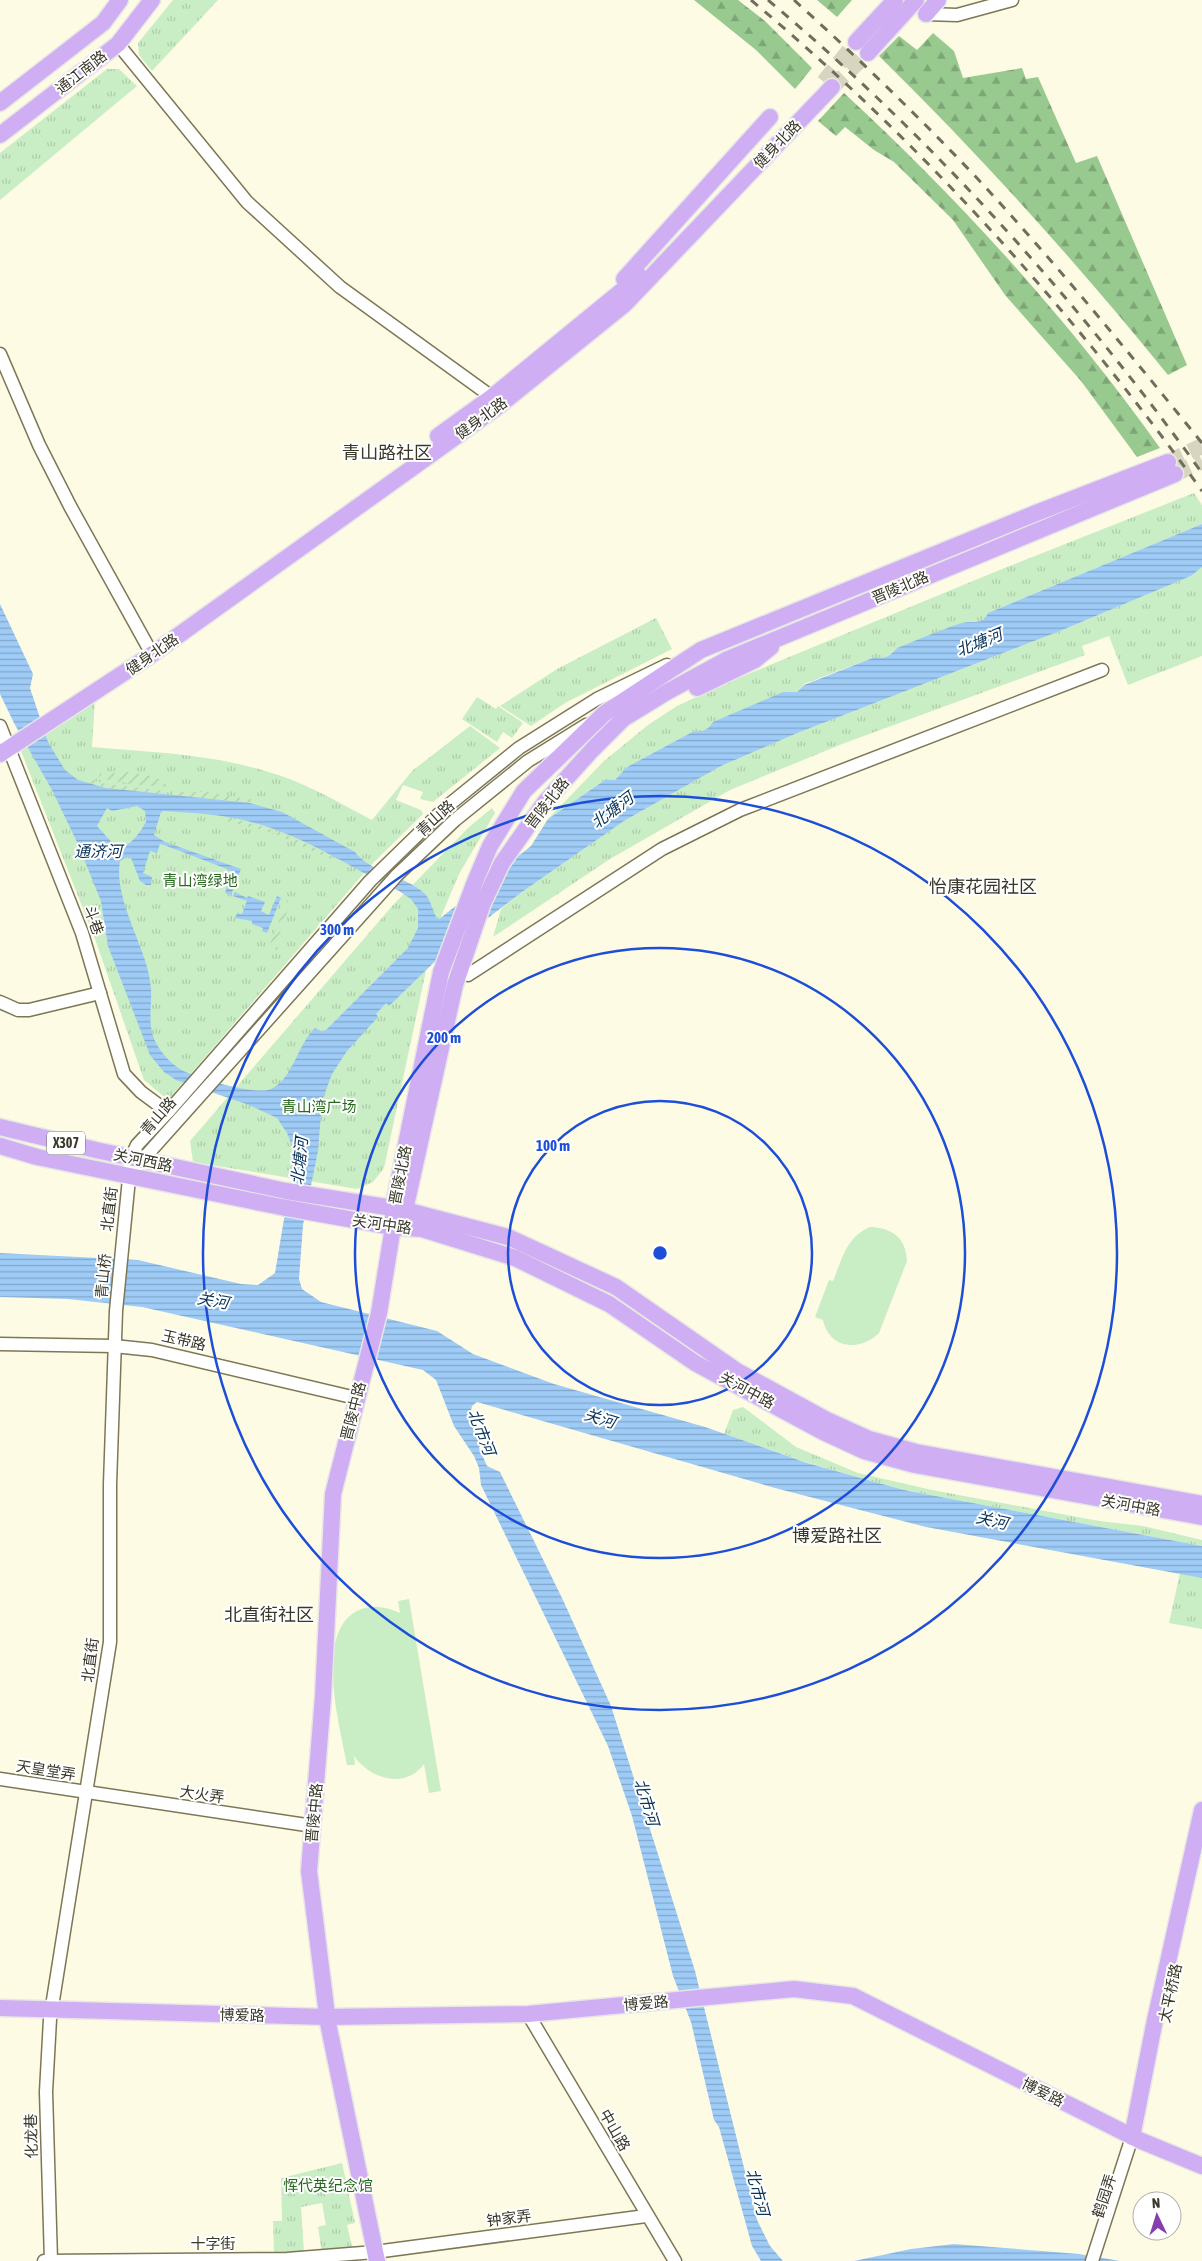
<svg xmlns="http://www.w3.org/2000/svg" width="1202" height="2261" viewBox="0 0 1202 2261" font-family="'Asap Condensed','Noto Sans SC',sans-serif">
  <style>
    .forest { fill: url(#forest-firs) }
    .park { fill: url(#park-tufts) }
    .garden { fill: url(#garden-furrows) }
    .pitch { fill: #c9edc4 }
    .water { fill: url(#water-rules); fill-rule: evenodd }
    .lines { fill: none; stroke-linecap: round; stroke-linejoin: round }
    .major-tunnel { stroke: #d7d4bf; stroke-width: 16; stroke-dasharray: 16 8; stroke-linecap: butt }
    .minor-casing { stroke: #7d7756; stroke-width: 15 }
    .major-casing { stroke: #e7e7e5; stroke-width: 19 }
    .minor { stroke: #fff; stroke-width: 12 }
    .major { stroke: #d0aef3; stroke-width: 16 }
    .rail { stroke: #6f6d5c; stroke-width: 3; stroke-dasharray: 9 9; stroke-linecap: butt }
    .ring { fill: none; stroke: #1d4ed8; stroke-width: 2.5 }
    .labels { text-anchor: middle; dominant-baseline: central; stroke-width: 4; stroke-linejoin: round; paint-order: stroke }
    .shield { fill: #fff; stroke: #747368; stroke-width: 1 }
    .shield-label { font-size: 14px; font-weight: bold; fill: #393728 }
    .street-label { font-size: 15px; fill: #393728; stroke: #fff }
    .park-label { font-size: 15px; fill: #27681d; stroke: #fff }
    .water-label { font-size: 16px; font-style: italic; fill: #093457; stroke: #fff }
    .quarter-label { font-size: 18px; fill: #393728; stroke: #fff }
    .centre { fill: #1d4ed8; stroke: #fff; stroke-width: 2.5 }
    .ring-label { font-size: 15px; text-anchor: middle; font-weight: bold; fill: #1d4ed8; stroke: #fff; stroke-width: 4; stroke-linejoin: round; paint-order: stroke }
  </style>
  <defs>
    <pattern id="forest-firs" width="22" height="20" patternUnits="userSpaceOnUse" patternTransform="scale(1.25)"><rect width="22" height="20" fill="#98ca90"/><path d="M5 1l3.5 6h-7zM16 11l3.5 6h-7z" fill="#7da576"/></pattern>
    <pattern id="park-tufts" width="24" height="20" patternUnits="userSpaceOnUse" patternTransform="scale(1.25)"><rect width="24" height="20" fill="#c9edc4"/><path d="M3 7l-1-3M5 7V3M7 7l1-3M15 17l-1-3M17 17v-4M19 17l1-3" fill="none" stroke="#adcca8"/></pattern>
    <pattern id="garden-furrows" width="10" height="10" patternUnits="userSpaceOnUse" patternTransform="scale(1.25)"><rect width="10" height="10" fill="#c9edc4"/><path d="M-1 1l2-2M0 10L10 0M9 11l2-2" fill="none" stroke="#adcca8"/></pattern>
    <pattern id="water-rules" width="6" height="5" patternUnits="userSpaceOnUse" patternTransform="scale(1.25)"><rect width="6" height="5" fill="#9eccf7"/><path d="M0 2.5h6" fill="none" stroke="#82a6c8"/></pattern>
  </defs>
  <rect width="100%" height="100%" fill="#fefbe5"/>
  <!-- forest -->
  <g class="forest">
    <polygon points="694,0 738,0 765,21 812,68 795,89 756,50"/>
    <polygon points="817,0 852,0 837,17"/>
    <path d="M 933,33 L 954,51 L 963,78 L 1022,68 L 1026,79 L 1038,77 L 1076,163 L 1097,156 L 1187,365 L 1168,375 C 1078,264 981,156 879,56 L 899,36 L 917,50 Z"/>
    <path d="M 844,93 C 960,200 1068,319 1160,448 L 1137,457 L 1081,381 L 1005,295 L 953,220 L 894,162 L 874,150 L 845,127 L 836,136 L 818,121 Z"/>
  </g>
  <!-- park -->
  <g class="park">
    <polygon points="173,0 218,0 152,71 139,55 138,43"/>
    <polygon points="107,69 119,69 137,86 0,200 0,153"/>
    <path d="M 1194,493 L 1202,505 L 1202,524 L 988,613 L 986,618 L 980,622 L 897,648 C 890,656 886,659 875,657 L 804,684 L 797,692 L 702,732 L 694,731 L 627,767 L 615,780 L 605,780 L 548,819 L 604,761 L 648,725 L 677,706 L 729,682 L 1002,569 Z"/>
    <polygon points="1202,567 1202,656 1128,685 1109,636 1082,646 1085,655 842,744 730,790 610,859 493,937 501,909 522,892 624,821 721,766 795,734 1060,631 1191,576"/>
    <polygon points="656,618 672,649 565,703 531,726 500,706 557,669"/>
    <polygon points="477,697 496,709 498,706 523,723 512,738 503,732 497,742 462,719"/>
    <path d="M 95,700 L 92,747 C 150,752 210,754 265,771 C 303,781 338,802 372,820 L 412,771 L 470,726 L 500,748 L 433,802 L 420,799 L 423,792 L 403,785 L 396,800 L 421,810 L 423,814 L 371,865 L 168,1100 L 144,1080 L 95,939 L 21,751 Z"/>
    <polygon points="492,808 495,813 459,874 434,933 384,1168 373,1182 357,1189 193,1162 190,1141 393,905 469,827"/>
    <polygon points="743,1407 796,1447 858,1473 932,1490 1099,1521 1143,1526 1202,1540 1202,1546 904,1490 808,1463 724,1434 733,1410"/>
    <polygon points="1180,1573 1202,1578 1202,1629 1169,1623"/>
    <polygon points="342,2163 355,2223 347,2225 352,2247 322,2253 318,2227 326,2225 322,2203 301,2207 304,2253 274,2254 273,2221 282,2221 281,2178"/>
  </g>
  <!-- garden -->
  <g class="garden">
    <polygon points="129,772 156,777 169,787 138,785 98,778 100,774"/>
    <polygon points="90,779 106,784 166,791 166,795 106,788 90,783"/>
    <polygon points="173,792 207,792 254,800 252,803 172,795"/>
    <path d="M 224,817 C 264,825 300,839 336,859 L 335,861 L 273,833 L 223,820 Z"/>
    <polygon points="287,900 291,901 275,945 278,946 277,950 269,947"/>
  </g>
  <!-- pitch -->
  <g class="pitch">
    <path d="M 870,1227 C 893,1228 906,1238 907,1261 L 879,1333 C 860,1352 829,1349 823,1320 L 815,1317 L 829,1280 L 833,1281 C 842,1259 847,1236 870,1227 Z"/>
    <path d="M 409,1599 L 441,1791 L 429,1793 L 424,1764 C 405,1790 370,1779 354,1756 L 355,1765 L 347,1765 C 340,1727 313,1630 359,1610 C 372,1604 387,1607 400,1613 L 398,1601 Z"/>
  </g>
  <!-- water -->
  <g class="water">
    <path d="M 1202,524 L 1202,567 L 1191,576 L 1060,631 L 795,734 L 721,766 L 624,821 L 522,892 L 451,946 L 389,1006 L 386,1003 L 376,1014 L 378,1017 L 347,1051 L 332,1074 L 322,1101 L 318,1151 L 303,1225 L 299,1279 L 302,1289 L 321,1302 L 437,1331 L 473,1354 L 554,1384 L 705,1427 L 807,1463 L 904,1490 L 1202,1546 L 1202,1578 L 926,1527 L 775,1488 L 477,1402 L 472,1406 L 471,1411 L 482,1440 L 479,1448 L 487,1466 L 500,1472 L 563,1600 L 611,1706 L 695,1971 L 757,2220 L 770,2246 L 783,2261 L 761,2261 L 752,2246 L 719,2127 L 714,2120 L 691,2022 L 673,1976 L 632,1816 L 608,1746 L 481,1485 L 479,1468 L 474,1456 L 454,1426 L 436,1380 L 423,1370 L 142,1307 L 68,1299 L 0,1297 L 0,1253 L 138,1260 L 241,1284 L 258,1285 L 275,1273 L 284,1219 L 296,1164 L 293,1148 L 287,1133 L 277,1118 L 249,1105 L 176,1080 L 164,1072 L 150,1055 L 108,946 L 101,901 L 77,842 L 52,790 L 14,723 L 0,694 L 0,604 L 33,674 L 30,688 L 48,742 L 65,770 L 78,780 L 106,788 L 250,803 L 282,812 L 355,852 C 371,873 404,875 424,893 C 432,901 432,911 438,920 L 531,846 L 548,819 L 605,780 L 615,780 L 627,767 L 694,731 C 703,732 708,730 713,722 L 783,692 L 797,692 L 804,685 L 875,657 C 886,659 890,656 897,648 C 908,644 961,621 968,622 C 977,622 984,623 988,613 ZM 137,806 L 145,811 L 146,822 C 140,832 130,849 116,847 L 97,826 L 107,808 L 112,811 ZM 164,811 C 193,813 222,814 251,822 C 303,835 351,868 399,891 L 411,899 L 418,909 L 418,928 L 408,948 L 326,1030 L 321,1031 L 315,1028 C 297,1045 294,1078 271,1089 C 256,1096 195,1078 180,1069 C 172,1064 164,1056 159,1048 C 146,1029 152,1010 151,989 C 149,950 113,902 120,861 L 126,857 L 131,858 L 140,881 L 146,885 L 151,885 L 152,877 L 143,873 L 150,851 L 157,853 L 160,844 L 164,845 L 235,872 L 230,886 L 227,886 L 225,893 L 231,895 L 241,869 L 165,842 L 154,835 L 161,812 Z"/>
    <polygon points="235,892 247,898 248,896 265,902 261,911 269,915 277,896 281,898 267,933 262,931 263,928 252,924 252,921 235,918 237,913 242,914 247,901 233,896"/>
    <polygon points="954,2244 1079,2254 1120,2261 854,2261 911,2249"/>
  </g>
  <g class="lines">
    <!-- major-tunnel -->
    <g class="major-tunnel">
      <polyline points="824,82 856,42"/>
      <polyline points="832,87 868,53"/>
      <polyline points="1168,462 1202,446"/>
      <polyline points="1175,474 1202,461"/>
    </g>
    <!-- minor casing -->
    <g class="minor-casing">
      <g id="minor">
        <polyline points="926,14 957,15 1012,0"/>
        <polyline points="118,44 247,202 340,287 492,397"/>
        <polyline points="0,354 39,445 70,506 147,645"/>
        <polyline points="0,726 82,933 124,1074 141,1092 168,1112"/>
        <polyline points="468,975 662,849 740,810 1102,670"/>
        <polyline points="0,1002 18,1010 29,1010 100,993"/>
        <polyline points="137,1166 397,875 455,820 528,761 586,725"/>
        <polyline points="0,1344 114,1346 152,1350 356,1398"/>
        <polyline points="0,1779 313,1826"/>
        <polyline points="528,2014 675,2261"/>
        <polyline points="44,2261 287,2259 375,2252 646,2216"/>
        <polyline points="51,2261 46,2092 50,2019 110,1642 110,1484 116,1311 131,1158 137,1145 168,1112 370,881 445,808 519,748 597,699 667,665"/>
        <polyline points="1092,2261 1132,2137"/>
      </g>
    </g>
    <!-- major casing -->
    <g class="major-casing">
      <g id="major">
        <polyline points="926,14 938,0"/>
        <polyline points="856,42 895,0"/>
        <polyline points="868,53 916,0"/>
        <polyline points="0,103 103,23 120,0"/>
        <polyline points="0,135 118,44 152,0"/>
        <polyline points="624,279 770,117"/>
        <polyline points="438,436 492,397 624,289 638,274"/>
        <polyline points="697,688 755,660 771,647"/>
        <polyline points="0,754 151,655 500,405 625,304 832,87"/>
        <polyline points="0,1127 96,1150 286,1191 405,1210 508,1237 616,1287 737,1371 827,1420 869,1439 916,1452 1202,1504"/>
        <polyline points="0,1146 37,1157 281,1207 393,1227 422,1229 515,1258 609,1304 695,1363 823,1432 864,1451 915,1465 1202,1517"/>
        <polyline points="399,1219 405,1210 455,985 483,903 502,863 545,802 592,750 623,719 667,692 726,660 1175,474"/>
        <polyline points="0,2008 327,2017 528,2014 794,1989 853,1996 1139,2140 1202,2166"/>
        <polyline points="1132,2137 1155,2020 1202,1810"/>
        <polyline points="377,2261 328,2023 309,1871 323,1697 333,1494 379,1313 393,1227 393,1208 441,972 474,884 490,846 524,791 605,713 701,650 1036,513 1168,462"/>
      </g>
    </g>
    <!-- minor -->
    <use href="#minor" class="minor"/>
    <!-- major -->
    <use href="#major" class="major"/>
    <!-- rail -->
    <g class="rail">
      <path d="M 751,0 C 922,143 1072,310 1202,491"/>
      <path d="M 768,0 C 932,138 1077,299 1202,473"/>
      <path d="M 794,0 C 857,57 918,116 976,177 C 1055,262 1129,353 1202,443"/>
    </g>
  </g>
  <!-- distance rings -->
  <g class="ring">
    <circle cx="660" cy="1253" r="152"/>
    <circle cx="660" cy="1253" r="305"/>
    <circle cx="660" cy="1253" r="457"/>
  </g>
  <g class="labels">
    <!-- shield labels -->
    <rect class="shield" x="47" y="1131.5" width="38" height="23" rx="4"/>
    <g class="shield-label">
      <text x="66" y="1143">X307</text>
    </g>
    <!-- street labels -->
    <g class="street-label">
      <text transform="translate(81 72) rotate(-38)">通江南路</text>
      <text transform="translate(777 144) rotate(-46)">健身北路</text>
      <text transform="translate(481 418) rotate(-36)">健身北路</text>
      <text transform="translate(900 587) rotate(-23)">晋陵北路</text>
      <text transform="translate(152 654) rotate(-35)">健身北路</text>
      <text transform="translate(547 803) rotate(-52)">晋陵北路</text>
      <text transform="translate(435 818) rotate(-42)">青山路</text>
      <text transform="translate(94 920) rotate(70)">斗巷</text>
      <text transform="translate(158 1116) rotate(-49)">青山路</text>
      <text transform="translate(143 1160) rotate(12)">关河西路</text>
      <text transform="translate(400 1175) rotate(-79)">晋陵北路</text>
      <text transform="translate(109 1209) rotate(-83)">北直街</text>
      <text transform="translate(382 1224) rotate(8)">关河中路</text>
      <text transform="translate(103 1276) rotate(-85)">青山桥</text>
      <text transform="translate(184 1340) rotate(13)">玉带路</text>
      <text transform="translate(747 1390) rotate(28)">关河中路</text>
      <text transform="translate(353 1411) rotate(-76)">晋陵中路</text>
      <text transform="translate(1131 1505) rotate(10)">关河中路</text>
      <text transform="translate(90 1660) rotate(-83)">北直街</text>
      <text transform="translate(46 1770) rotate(9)">天皇堂弄</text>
      <text transform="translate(202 1794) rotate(8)">大火弄</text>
      <text transform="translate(314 1813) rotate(-85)">晋陵中路</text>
      <text transform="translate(1170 1993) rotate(-78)">太平桥路</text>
      <text transform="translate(646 2003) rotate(-5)">博爱路</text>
      <text transform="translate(242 2015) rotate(1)">博爱路</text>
      <text transform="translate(1043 2092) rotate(27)">博爱路</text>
      <text transform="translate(615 2130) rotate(60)">中山路</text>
      <text transform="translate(31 2136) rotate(-91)">化龙巷</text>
      <text transform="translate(1104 2196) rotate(-72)">鹤园弄</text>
      <text transform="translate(509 2218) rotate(-7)">钟家弄</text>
      <text x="213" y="2243">十字街</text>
    </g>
    <!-- park labels -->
    <g class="park-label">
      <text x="200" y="880">青山湾绿地</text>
      <text x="319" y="1106">青山湾广场</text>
      <text x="328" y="2185">恽代英纪念馆</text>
    </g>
    <!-- water labels -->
    <g class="water-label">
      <text transform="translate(979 642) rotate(-22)">北塘河</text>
      <text transform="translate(612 810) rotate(-37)">北塘河</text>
      <text x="98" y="851">通济河</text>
      <text transform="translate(299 1161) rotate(-84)">北塘河</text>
      <text transform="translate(213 1300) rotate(10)">关河</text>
      <text transform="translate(600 1418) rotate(17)">关河</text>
      <text transform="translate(482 1432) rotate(69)">北市河</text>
      <text transform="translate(992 1520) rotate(13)">关河</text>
      <text transform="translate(647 1802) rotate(73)">北市河</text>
      <text transform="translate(758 2192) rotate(75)">北市河</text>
    </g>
    <!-- quarter labels -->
    <g class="quarter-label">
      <text x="387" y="452">青山路社区</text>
      <text x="983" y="886">怡康花园社区</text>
      <text x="837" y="1535">博爱路社区</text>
      <text x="269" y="1614">北直街社区</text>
    </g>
  </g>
  <circle cx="660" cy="1253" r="8" class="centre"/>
  <g class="ring-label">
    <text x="337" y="935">300 m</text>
    <text x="444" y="1043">200 m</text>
    <text x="553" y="1151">100 m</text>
  </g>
  <!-- north arrow -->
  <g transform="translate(1157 2216) rotate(356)"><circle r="24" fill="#ffffff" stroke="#b0afa9"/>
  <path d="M0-4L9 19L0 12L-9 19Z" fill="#863daf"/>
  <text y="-8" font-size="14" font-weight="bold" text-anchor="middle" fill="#393728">N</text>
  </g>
</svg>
